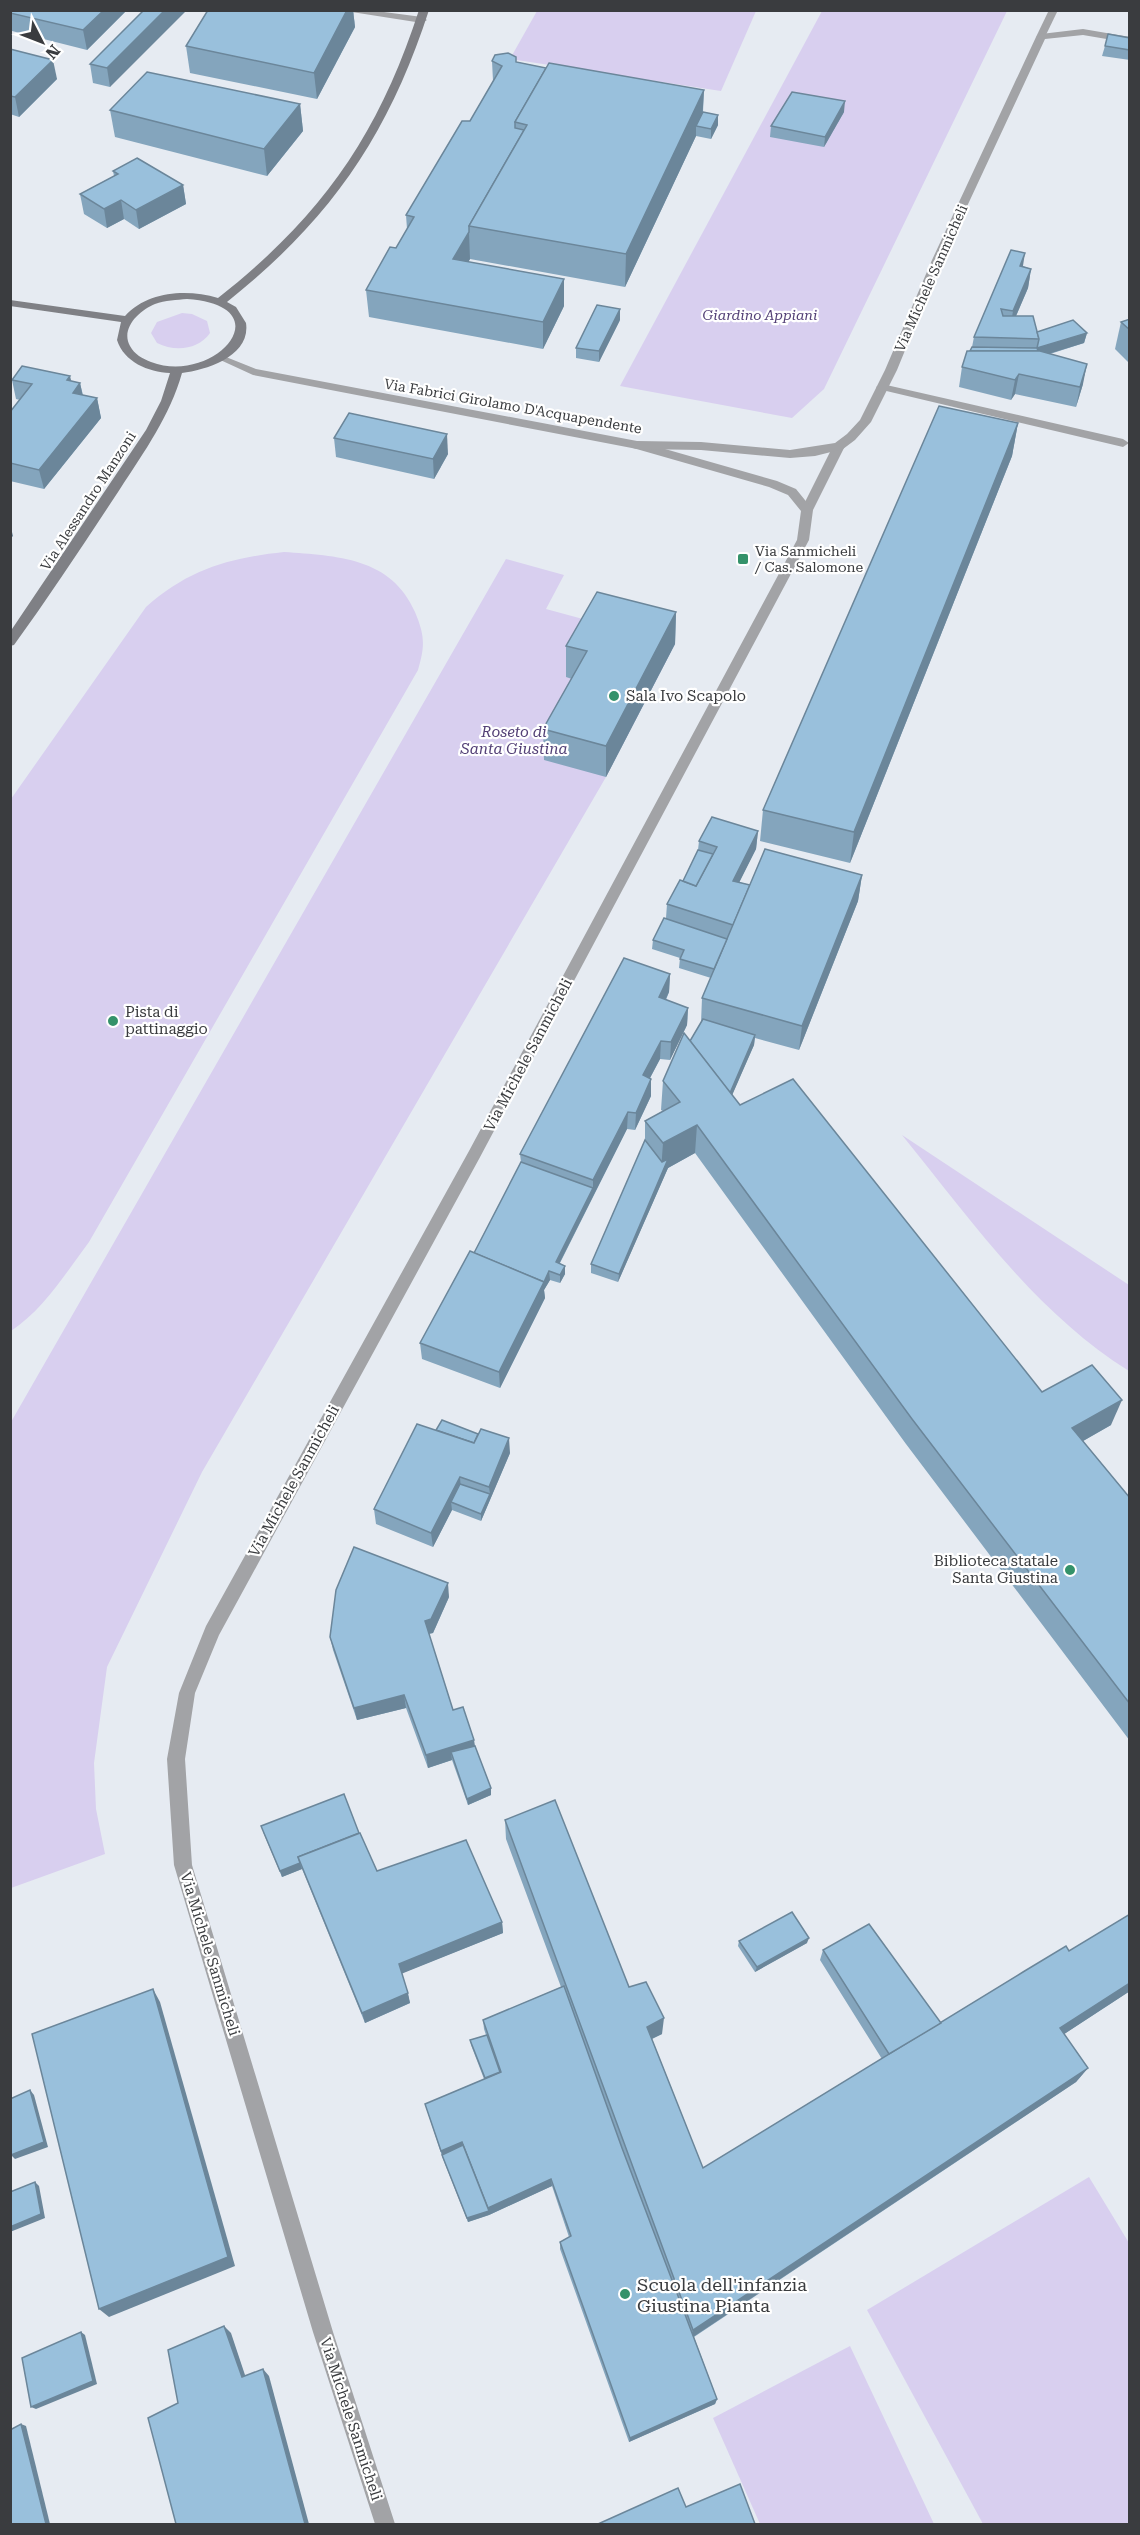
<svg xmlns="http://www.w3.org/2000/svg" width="1140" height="2535" viewBox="0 0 1140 2535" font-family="'Roboto Serif',serif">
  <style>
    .green { fill: #d8cfef }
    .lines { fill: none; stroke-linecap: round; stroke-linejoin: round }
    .service { fill: #a2a3a6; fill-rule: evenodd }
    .pedestrian { fill: #a2a3a6; fill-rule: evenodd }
    .minor { fill: #a2a3a6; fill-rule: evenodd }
    .tertiary { fill: #a2a3a6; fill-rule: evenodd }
    .secondary { fill: #7f8085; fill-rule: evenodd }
    .wall { fill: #84a5bd }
    .shaded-wall { fill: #6b869a }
    .building { fill: #99c0dc; stroke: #6b869a; stroke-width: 1.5 }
    .poi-dot { fill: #34926a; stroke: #fff; stroke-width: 2 }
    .labels { text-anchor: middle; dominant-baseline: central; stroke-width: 4.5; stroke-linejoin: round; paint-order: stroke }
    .far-street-label { font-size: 14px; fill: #3a3c3f; stroke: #fff }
    .far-park-label { font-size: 14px; font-style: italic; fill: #534076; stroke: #fff }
    .far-poi-label { font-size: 14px; fill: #3a3c3f; stroke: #fff; text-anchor: start }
    .poi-label { font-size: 15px; fill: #3a3c3f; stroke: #fff; text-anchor: start }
    .park-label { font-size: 15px; font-style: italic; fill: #534076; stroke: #fff }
    .street-label { font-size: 15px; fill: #3a3c3f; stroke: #fff }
    .near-poi-label { font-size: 18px; fill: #3a3c3f; stroke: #fff; text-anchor: start }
  </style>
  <rect width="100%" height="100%" fill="#e6ebf2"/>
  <!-- green -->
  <g class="green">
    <polygon points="537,11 756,11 721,91 510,59"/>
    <polygon points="822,11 1007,11 824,389 792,418 620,386"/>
    <path d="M 182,313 L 192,314 L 207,321 L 210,333 C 198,350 175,352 157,343 L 151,333 L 157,322 Z"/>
    <path d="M 284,552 C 337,556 391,557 415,612 C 425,636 425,646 418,670 L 89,1242 C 65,1274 44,1309 11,1331 L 11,799 L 146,607 C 189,569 229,558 284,552 Z"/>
    <polygon points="506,559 564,575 546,609 675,644 606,777 202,1472 107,1667 94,1763 96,1809 105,1854 11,1888 11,1422"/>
    <path d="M 902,1135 L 1129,1285 L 1129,1371 C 1035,1312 971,1220 902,1135 Z"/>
    <polygon points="1089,2177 1129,2243 1129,2524 983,2524 867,2310"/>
    <polygon points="850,2346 934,2524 760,2524 713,2418"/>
  </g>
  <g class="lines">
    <!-- service -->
    <polygon class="service" points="882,384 1123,439 1129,443 1123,447 878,389 876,387"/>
    <!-- pedestrian -->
    <polygon class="pedestrian" points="839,442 845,446 813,510 807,514 803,513 801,510 833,446"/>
    <!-- minor -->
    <g class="minor">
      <polygon points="339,10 369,10 422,17 427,20 422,23"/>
      <polygon points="1049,10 1058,10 1044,39 1038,39 1036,37"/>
      <polygon points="637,441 777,481 796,489 813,510 809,540 479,1159 219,1635 195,1693 185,1759 192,1865 333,2332 395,2524 375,2524 313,2332 174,1865 167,1759 179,1693 206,1626 469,1151 797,540 801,511 788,495 769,487 633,448 631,445"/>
    </g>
    <!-- tertiary -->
    <polygon class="tertiary" points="1083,29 1130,37 1130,43 1083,35 1045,39 942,260 897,370 871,422 855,440 843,449 815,456 790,458 701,450 637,449 253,375 216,358 221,355 256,369 637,441 701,442 790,450 835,443 847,434 860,420 885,370 932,260 1036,37 1041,34"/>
    <!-- secondary -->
    <path class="secondary" d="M 419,10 L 429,10 C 388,136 331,219 227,302 L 236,307 L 246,323 C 251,356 207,370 182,373 C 170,416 144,452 120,489 C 85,542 51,594 14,645 L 10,646 L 10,632 L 146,430 L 161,401 L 170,373 C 148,372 124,362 117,340 L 121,322 L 10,306 L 10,300 L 125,316 C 148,291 187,289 218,298 C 322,216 378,136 419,10 ZM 187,299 C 285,306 214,386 151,362 C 143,359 134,354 130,346 C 120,328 140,310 155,304 C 165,300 177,300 187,299 Z"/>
  </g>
  <!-- wall -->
  <g class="wall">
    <polygon points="10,10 127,10 87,50 12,31 10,25"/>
    <polygon points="144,10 110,87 93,83 90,64"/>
    <polygon points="208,10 353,10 355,27 317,99 190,73 186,46"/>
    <polygon points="1130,38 1130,60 1102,56 1105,46"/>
    <polygon points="10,49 57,79 19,117 10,114"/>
    <polygon points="492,61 517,62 546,68 704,90 703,112 718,125 711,139 696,136 625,287 470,259 468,262 564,306 543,349 369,317 366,290 396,248 407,229 406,215 470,121 493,81"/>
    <polygon points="300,104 303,131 267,176 115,137 110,110"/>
    <polygon points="844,112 824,147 770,137 771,126"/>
    <polygon points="113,171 183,185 186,204 139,229 124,219 107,228 84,214 80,194 114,176"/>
    <polygon points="1023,266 1031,269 1028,288 1016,316 1037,332 1087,333 1084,343 1050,354 1083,384 1076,407 1015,394 1011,400 959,387 962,367 972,347 974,337"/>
    <polygon points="1130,319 1130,364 1115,349 1121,322"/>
    <polygon points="620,320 599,362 576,358 576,348"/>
    <polygon points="12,380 71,381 80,383 83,395 97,398 101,418 44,489 10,481 10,412 20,400 16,399"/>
    <polygon points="1018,423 1012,456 850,863 760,841 763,810"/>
    <polygon points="334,438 448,454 434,479 336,457"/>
    <polygon points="676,612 675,644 606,777 544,760 543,729 572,679 566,677 566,646"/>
    <polygon points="758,831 756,849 739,882 750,885 862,875 858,901 799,1050 755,1038 754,1045 732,1095 740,1105 1042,1392 1111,1425 1083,1441 1130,1498 1130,1741 906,1444 695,1153 668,1168 618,1282 591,1273 591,1264 645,1140 645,1121 663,1111 661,1110 663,1081 690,1041 701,1023 702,998 711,978 679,968 680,958 652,949 653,940 666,918 667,904 683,881 698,850 699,841"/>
    <polygon points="670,974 669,992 666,1000 688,1008 687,1025 670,1060 660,1059 650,1078 651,1079 651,1096 635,1130 627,1129 560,1263 565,1266 565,1274 560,1283 550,1280 544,1290 545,1298 500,1388 422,1359 420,1343 474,1253 521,1162 520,1154"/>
    <polygon points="510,1453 481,1521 452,1510 433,1547 376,1524 374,1509"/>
    <polygon points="449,1597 433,1633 429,1634 453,1710 475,1746 491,1788 491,1795 468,1805 452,1760 428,1768 406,1708 357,1720 333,1650 330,1637"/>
    <polygon points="505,1820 629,1987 662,2034 652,2039 703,2168 882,2059 820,1960 823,1950 941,2023 1069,1951 1130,1914 1130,1991 1064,2034 1088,2068 1076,2082 694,2337 717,2399 715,2404 629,2442 560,2249 560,2242 569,2237 552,2186 489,2215 468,2222 443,2159 425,2104 484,2079 471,2045 470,2040 486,2035 484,2029 483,2020 561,1987 506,1839"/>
    <polygon points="263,1832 359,1833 377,1871 502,1922 503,1933 402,1973 410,2003 365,2023 302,1869 282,1877"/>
    <polygon points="739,1941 807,1943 755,1972 738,1946"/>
  </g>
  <!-- shaded-wall -->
  <g class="shaded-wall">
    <polygon points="104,10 127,10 87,50 83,30"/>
    <polygon points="165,10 187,10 110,87 107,68"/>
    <polygon points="347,10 353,10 355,27 317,99 314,73"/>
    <polygon points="53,60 57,79 19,117 15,97"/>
    <polygon points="704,90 702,122 696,126 696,136 625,287 626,254"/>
    <polygon points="845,101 844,112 824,147 825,137"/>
    <polygon points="300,104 303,131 267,176 264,149"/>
    <polygon points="718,115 718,125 711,139 711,129"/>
    <polygon points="183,185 186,204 139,229 136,210"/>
    <polygon points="121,200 124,219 107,228 104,209"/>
    <polygon points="469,232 470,259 454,286 453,259"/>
    <polygon points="1025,253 1022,272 1020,266"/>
    <polygon points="1031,269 1028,288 1010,330 1013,311"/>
    <polygon points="564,279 564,306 543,349 543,322"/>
    <polygon points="620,309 620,320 599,362 599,351"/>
    <polygon points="1087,333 1084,343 1035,358 1037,348"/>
    <polygon points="1087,364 1083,384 1076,407 1080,387"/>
    <polygon points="1019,374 1015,394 1011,400 1015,380"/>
    <polygon points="70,376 74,392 80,383 84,402 78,412 67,380"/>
    <polygon points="97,398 101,418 44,489 39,470"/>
    <polygon points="1018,423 1012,456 850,863 854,832"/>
    <polygon points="447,434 448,454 434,479 433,459"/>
    <polygon points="10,524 13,536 10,539"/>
    <polygon points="676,612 675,644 606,777 606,746"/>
    <polygon points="758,831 756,849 731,899 733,881"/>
    <polygon points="862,875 858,901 799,1050 802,1026"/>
    <polygon points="670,974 669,992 658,1015 659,997"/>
    <polygon points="688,1008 687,1025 670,1060 671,1042"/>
    <polygon points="755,1035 754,1045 723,1116 724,1107"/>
    <polygon points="661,1041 660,1059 642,1093 643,1075"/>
    <polygon points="651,1079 651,1096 635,1130 636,1113"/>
    <polygon points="628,1112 627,1129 556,1270 556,1262 593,1188 593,1180"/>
    <polygon points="697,1125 695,1153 668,1168 618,1282 619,1274 661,1171 663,1143"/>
    <polygon points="565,1266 565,1274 560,1283 560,1275"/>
    <polygon points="549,1271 550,1280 544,1290 545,1298 500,1388 499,1372"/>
    <polygon points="1122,1400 1111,1425 1062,1453 1072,1428"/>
    <polygon points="509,1438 510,1453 481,1521 481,1514 490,1494 489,1487"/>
    <polygon points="460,1477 461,1491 451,1502 452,1510 433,1547 431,1533"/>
    <polygon points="448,1583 449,1597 433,1633 427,1634 425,1621"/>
    <polygon points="404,1695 406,1708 357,1720 354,1708"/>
    <polygon points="474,1740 476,1752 451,1752 452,1760 428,1768 426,1755"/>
    <polygon points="491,1788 491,1795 468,1805 467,1799"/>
    <polygon points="300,1863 302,1869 282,1877 280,1871"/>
    <polygon points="502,1922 503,1933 401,1974 399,1964"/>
    <polygon points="809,1938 807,1943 755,1972 757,1967"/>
    <polygon points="1130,1983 1130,1991 1049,2044 1060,2028"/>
    <polygon points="153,1989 160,2002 235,2266 109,2317 99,2309"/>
    <polygon points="408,1993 410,2003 365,2023 362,2013"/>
    <polygon points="664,2018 662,2034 645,2042 647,2027"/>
    <polygon points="1088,2068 1076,2082 690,2339 693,2330"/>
    <polygon points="30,2090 34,2095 48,2147 15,2159 11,2155"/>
    <polygon points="462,2142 464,2150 443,2158 441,2151"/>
    <polygon points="551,2179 552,2186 489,2215 468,2222 467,2218 489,2211 488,2208"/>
    <polygon points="35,2182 39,2186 45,2218 10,2232 10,2227"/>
    <polygon points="224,2326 231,2333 248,2384 242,2377"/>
    <polygon points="81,2332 85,2335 97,2384 36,2409 31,2407"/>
    <polygon points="263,2369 269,2376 309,2524 305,2524"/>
    <polygon points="717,2399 715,2404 629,2442 630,2438"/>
    <polygon points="21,2424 26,2426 50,2524 46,2524"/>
  </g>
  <!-- building -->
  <g class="building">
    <polygon points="10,10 104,10 83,30 10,13"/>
    <polygon points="144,10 165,10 107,68 90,64"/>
    <polygon points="208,10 347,10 314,73 186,46"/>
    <polygon points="1108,34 1130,38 1130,50 1105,46"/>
    <polygon points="10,49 53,60 15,97 10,96"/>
    <polygon points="508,53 516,57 516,62 546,68 515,122 515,128 524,130 469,226 469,232 453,259 564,279 543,322 366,290 390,247 396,248 414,217 406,215 462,121 470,121 502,66 492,61 495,55"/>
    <polygon points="549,63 704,90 626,254 469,226 527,125 515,122"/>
    <polygon points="147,72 300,104 264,149 110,110"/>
    <polygon points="792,92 845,101 825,137 771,126"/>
    <polygon points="703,112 718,115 711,129 696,126"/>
    <polygon points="137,158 183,185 136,210 121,200 104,209 80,194 118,174 113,171"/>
    <polygon points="1011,250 1025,253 1020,266 1031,269 1013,311 1001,309 1003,316 1033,316 1039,339 974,337"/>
    <polygon points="597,305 620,309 599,351 576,348"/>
    <polygon points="1130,319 1130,330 1121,322"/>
    <polygon points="1073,320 1087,333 1037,348 1039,339 1037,332"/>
    <polygon points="972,347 1037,348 1038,351 970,351"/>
    <polygon points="967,351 1040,351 1087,364 1080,387 1019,374 1015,380 962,367"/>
    <polygon points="22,366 70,376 67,380 80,383 73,393 97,398 39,470 10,463 10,412 32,384 12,380"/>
    <polygon points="939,406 1018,423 854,832 763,810"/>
    <polygon points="349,413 447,434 433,459 334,438"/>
    <polygon points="597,592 676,612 606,746 543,729 587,651 566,646"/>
    <polygon points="712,817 758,831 733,881 750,885 733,925 667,904 680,880 696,886 717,847 699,841"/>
    <polygon points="765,849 862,875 802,1026 702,998"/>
    <polygon points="698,850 713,854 696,886 683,881"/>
    <polygon points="664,918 727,939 714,969 680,959 684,950 653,940"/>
    <polygon points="624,958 670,974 659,997 688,1008 671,1042 661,1041 643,1075 651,1079 636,1113 628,1112 593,1180 520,1154"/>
    <polygon points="703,1019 755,1035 730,1093 690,1041"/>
    <polygon points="684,1033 740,1105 793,1079 1042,1392 1092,1365 1122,1400 1072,1428 1130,1498 1130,1704 912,1419 697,1125 663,1143 645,1121 680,1102 663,1081"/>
    <polygon points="645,1140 662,1162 668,1159 619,1274 591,1264"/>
    <polygon points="521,1162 593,1188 556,1262 565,1266 560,1275 549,1271 544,1282 474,1253"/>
    <polygon points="470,1251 544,1282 499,1372 420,1343"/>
    <polygon points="442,1420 478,1434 474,1443 436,1430"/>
    <polygon points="417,1424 474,1443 481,1429 509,1438 489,1487 460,1477 431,1533 374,1509"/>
    <polygon points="460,1484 490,1494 481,1514 451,1502"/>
    <polygon points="354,1547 448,1583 431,1619 425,1621 453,1710 463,1707 474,1740 426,1755 404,1695 354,1708 330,1637 336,1590"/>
    <polygon points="475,1746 491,1788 467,1799 451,1752"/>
    <polygon points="344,1794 359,1833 298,1857 300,1863 280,1871 261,1826"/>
    <polygon points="555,1800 629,1987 646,1982 664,2018 647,2027 703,2168 1023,1972 1066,1946 1069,1951 1130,1914 1130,1983 1060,2028 1088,2068 693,2330 505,1820"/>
    <polygon points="360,1833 377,1871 466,1840 502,1922 399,1964 408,1993 362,2013 298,1857"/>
    <polygon points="792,1912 809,1938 757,1967 739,1941"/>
    <polygon points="869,1924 941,2023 889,2054 823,1950"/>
    <polygon points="564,1986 622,2148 717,2399 630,2438 560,2242 571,2236 551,2179 488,2208 462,2142 441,2151 425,2104 501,2072 483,2020"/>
    <polygon points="153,1989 228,2257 99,2309 32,2034"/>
    <polygon points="487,2035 500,2072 485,2078 470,2040"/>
    <polygon points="30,2090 44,2142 11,2155 10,2099"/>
    <polygon points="463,2145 489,2211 467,2218 442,2155"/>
    <polygon points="35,2182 41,2214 10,2227 10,2192"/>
    <polygon points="224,2326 242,2377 263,2369 305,2524 176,2524 148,2418 178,2403 168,2350"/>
    <polygon points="81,2332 93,2381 31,2407 22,2358"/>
    <polygon points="21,2424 46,2524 10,2524 10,2430"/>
    <polygon points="740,2484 755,2524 598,2524 678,2488 686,2507"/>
  </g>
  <!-- markers -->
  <g class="poi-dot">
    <rect x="737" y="553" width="12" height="12" rx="3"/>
    <circle cx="614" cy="696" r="6"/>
    <circle cx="113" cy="1021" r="6"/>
    <circle cx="1070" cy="1570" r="6"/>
    <circle cx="625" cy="2294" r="6"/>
  </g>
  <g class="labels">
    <!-- far-street labels -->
    <g class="far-street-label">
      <text transform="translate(931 278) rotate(-66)">Via Michele Sanmicheli</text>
      <text transform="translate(513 406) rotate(10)">Via Fabrici Girolamo D'Acquapendente</text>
      <text transform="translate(88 501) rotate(-57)">Via Alessandro Manzoni</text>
    </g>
    <!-- far-park labels -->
    <g class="far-park-label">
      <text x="760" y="315">Giardino Appiani</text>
    </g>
    <!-- far-poi labels -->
    <g class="far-poi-label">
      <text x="755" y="551">Via Sanmicheli<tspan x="755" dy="16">/ Cas. Salomone</tspan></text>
    </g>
    <!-- poi labels -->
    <g class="poi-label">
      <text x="626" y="696">Sala Ivo Scapolo</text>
      <text x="125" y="1012">Pista di<tspan x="125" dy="17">pattinaggio</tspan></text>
      <text x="1058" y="1561" text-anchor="end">Biblioteca statale<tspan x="1058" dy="17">Santa Giustina</tspan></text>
    </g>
    <!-- park labels -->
    <g class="park-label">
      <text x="514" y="732">Roseto di<tspan x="514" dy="17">Santa Giustina</tspan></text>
    </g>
    <!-- street labels -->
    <g class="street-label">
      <text transform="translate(528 1055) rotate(-62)">Via Michele Sanmicheli</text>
      <text transform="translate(294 1481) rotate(-61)">Via Michele Sanmicheli</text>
      <text transform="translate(210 1954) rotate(73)">Via Michele Sanmicheli</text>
      <text transform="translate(351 2419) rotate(72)">Via Michele Sanmicheli</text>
    </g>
    <!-- near-poi labels -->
    <g class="near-poi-label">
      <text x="637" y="2284">Scuola dell'infanzia<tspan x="637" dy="21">Giustina Pianta</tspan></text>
    </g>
  </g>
  <!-- border -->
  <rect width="1140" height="2535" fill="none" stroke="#3a3c3f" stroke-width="24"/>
  <!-- north arrow -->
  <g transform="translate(42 42) rotate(132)" stroke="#ffffff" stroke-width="4.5" paint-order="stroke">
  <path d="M0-4.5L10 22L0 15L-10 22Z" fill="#3a3c3f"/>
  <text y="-9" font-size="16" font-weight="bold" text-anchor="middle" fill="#3a3c3f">N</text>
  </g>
</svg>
